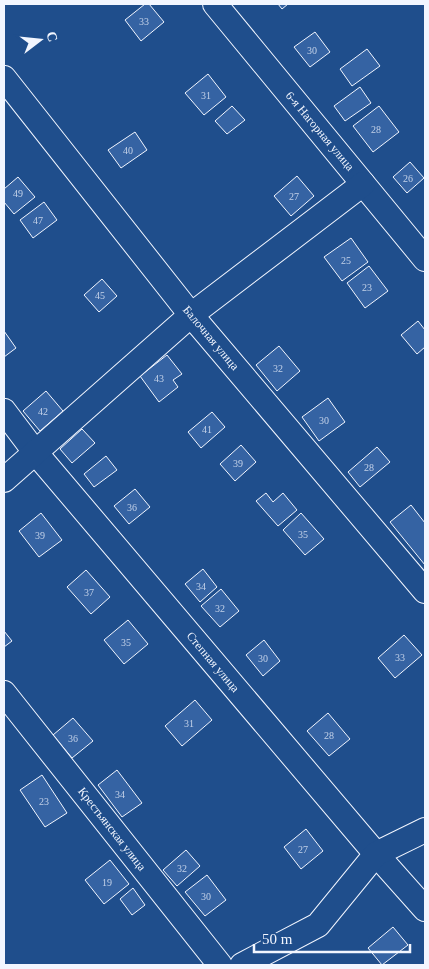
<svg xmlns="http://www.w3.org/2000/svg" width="429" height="969" viewBox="0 0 429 969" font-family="'Times New Roman',serif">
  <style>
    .building { fill: #3563a3; stroke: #f2f6ff }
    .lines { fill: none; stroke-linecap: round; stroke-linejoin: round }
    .minor-casing { stroke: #f2f6ff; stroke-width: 26 }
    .minor { stroke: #1f4e8c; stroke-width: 24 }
    .labels { text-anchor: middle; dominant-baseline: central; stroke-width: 4; stroke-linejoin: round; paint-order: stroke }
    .number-label { font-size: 10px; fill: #c3d1e8 }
    .street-label { font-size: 12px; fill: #f2f6ff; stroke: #1f4e8c }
  </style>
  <rect width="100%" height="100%" fill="#1f4e8c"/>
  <!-- building -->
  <g class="building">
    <polygon points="145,4 149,4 164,22 141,41 125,20"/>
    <polygon points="278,4 288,4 282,9"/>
    <polygon points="315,32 330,52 310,67 294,47"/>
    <polygon points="367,49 380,66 352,86 340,69"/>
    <polygon points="208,74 226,97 204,115 185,93"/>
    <polygon points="360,87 371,103 345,121 334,106"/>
    <polygon points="232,106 245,120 227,134 215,121"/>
    <polygon points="379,106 399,132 373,152 353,126"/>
    <polygon points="135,132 147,150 121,168 108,150"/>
    <polygon points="410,162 424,178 407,193 393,177"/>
    <polygon points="297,176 314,196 291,216 274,196"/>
    <polygon points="18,177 35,197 14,214 4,202 4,189"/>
    <polygon points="44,202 57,220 33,238 20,220"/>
    <polygon points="351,238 368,262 342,281 324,257"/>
    <polygon points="369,266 388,291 365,308 347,283"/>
    <polygon points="102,279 117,296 99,312 84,295"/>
    <polygon points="418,321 425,330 425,347 417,354 401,335"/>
    <polygon points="4,331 16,348 4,357"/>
    <polygon points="279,346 300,371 277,391 256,365"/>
    <polygon points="167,355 182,374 173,380 178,387 159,402 140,376"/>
    <polygon points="46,391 63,411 40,431 23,411"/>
    <polygon points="328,398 345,422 319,441 302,417"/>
    <polygon points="212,412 225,427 201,448 188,432"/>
    <polygon points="82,429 95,443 72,463 60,449"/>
    <polygon points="241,445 256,462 235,481 220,464"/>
    <polygon points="377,447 390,462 360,487 348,472"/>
    <polygon points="106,456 117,470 94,487 84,474"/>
    <polygon points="135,489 150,507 129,524 114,506"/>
    <polygon points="266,493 273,502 283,493 297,510 278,526 256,501"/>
    <polygon points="411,505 425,523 425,565 390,522"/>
    <polygon points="41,513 62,540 39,557 19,531"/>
    <polygon points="301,513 324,539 305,555 283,530"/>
    <polygon points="203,569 217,587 200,602 185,584"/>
    <polygon points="86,570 110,597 91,614 67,587"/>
    <polygon points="221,589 239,611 220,627 201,606"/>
    <polygon points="128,620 148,644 124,664 104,640"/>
    <polygon points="4,631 12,641 4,647"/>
    <polygon points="404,635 422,655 395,678 378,658"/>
    <polygon points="264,640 280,661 263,676 246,655"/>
    <polygon points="195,700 212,720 182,746 165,726"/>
    <polygon points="328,713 350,739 329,756 307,731"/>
    <polygon points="73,718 93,741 72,758 53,735"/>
    <polygon points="117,770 142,803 122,817 98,785"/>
    <polygon points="42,775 67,813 45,827 20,790"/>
    <polygon points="306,829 323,851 301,869 284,847"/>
    <polygon points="186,850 200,866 177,886 163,870"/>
    <polygon points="110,860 129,884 104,904 85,880"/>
    <polygon points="207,875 226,900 205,916 185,892"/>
    <polygon points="133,888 145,905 132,915 120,899"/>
    <polygon points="393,927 408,945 382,965 368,948"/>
  </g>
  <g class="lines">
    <!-- minor casing -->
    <g class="minor-casing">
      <g id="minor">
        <polyline points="215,4 425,259"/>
        <polyline points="4,78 191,315 425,591"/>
        <polyline points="4,411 35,452 376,854 425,909"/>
        <polyline points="4,480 191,315 363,184"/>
        <polyline points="4,693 220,965"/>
        <polyline points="242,965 318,925 376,854 425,830"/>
      </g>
    </g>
    <!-- minor -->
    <use href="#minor" class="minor"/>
  </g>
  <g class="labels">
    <!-- number labels -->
    <g class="number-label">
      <text x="144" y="21">33</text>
      <text x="312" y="50">30</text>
      <text x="206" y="95">31</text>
      <text x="376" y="129">28</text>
      <text x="128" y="150">40</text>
      <text x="408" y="178">26</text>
      <text x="18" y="193">49</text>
      <text x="294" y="196">27</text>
      <text x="38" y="220">47</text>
      <text x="346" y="260">25</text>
      <text x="367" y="287">23</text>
      <text x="100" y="295">45</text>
      <text x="278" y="368">32</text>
      <text x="159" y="378">43</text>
      <text x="43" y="411">42</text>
      <text x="324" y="420">30</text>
      <text x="207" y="429">41</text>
      <text x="238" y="463">39</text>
      <text x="369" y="467">28</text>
      <text x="132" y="507">36</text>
      <text x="303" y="534">35</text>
      <text x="40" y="535">39</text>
      <text x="201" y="586">34</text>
      <text x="89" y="592">37</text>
      <text x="220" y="608">32</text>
      <text x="126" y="642">35</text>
      <text x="400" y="657">33</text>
      <text x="263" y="658">30</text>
      <text x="189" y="723">31</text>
      <text x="329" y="735">28</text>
      <text x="73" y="738">36</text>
      <text x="120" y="794">34</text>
      <text x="44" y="801">23</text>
      <text x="303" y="849">27</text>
      <text x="182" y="868">32</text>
      <text x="107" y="882">19</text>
      <text x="206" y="896">30</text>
    </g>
    <!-- street labels -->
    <g class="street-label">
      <text transform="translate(320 131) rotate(50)">6-я Нагорная улица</text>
      <text transform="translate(211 338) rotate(50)">Балочная улица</text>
      <text transform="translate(213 662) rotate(50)">Степная улица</text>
      <text transform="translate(112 829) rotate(52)">Крестьянская улица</text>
    </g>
  </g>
  <!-- border -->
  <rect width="429" height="969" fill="none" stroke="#f2f6ff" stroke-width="10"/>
  <!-- north arrow -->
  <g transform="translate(40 40) rotate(74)" stroke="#1f4e8c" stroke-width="4" paint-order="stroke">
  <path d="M0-4L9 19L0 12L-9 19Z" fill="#f2f6ff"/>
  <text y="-8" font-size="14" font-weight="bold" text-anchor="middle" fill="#f2f6ff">С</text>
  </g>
  <!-- scale -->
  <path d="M254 944v8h156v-8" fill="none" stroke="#f2f6ff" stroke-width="2.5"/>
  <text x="262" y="944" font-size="15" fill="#f2f6ff" stroke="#1f4e8c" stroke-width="4" paint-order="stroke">50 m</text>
</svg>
